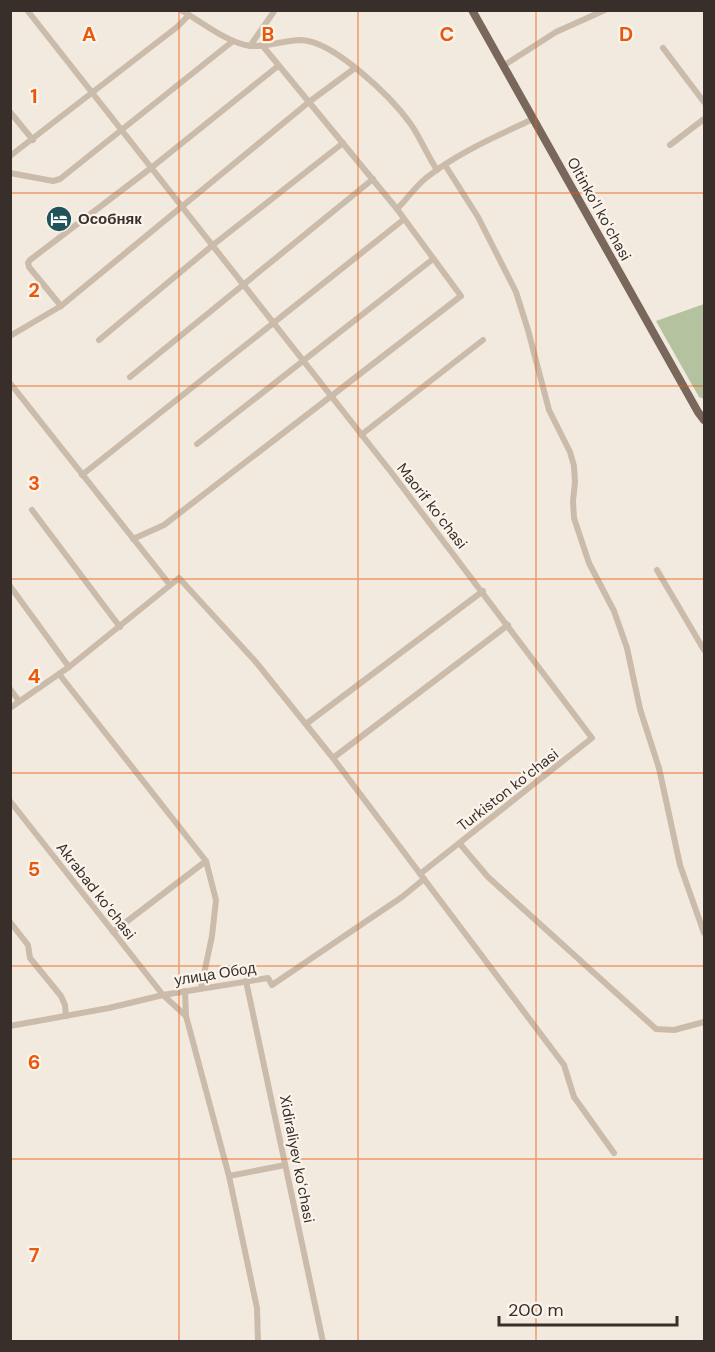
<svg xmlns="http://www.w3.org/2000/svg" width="715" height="1352" viewBox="0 0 715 1352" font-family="'DM Sans',sans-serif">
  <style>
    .green { fill: #b4c29f }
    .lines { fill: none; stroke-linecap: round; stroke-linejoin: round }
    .minor { stroke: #cbbbab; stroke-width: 6 }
    .major { stroke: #7a675b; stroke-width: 8 }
    .grid { fill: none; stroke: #e8590c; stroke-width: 1.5; stroke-opacity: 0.55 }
    .labels { text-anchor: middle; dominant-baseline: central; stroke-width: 4.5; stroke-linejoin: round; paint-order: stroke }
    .street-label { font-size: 15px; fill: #392f2a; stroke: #faf4ec }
    .poi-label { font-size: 15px; font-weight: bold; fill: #392f2a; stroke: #faf4ec; text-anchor: start }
    .grid-label { font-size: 20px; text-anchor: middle; font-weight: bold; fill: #e8590c; stroke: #faf4ec; stroke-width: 4.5; stroke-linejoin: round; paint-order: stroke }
  </style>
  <rect width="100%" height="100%" fill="#f3eadf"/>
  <!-- green -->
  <polygon class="green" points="704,304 704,399 699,397 656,321"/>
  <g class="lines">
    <!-- minor -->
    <g class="minor">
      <polyline points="27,10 391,472 592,738 420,874"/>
      <path d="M 181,10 C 200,21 229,44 251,46 C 268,47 285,40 301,40 C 334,41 391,97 410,123 C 420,137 427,155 437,170"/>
      <polyline points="250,46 275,10"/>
      <polyline points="663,48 704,102"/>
      <polyline points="503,66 556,32 605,10"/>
      <polyline points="10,112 33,140"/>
      <polyline points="670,145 704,119"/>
      <polyline points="10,156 177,27 189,15"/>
      <polyline points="445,165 478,217 516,292 528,330 549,410 570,452 574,466 575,482 573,501 574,518 589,563 614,611 627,648 640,709 659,768 680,865 704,933"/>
      <polyline points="10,173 53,181 60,179 233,41"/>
      <path d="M 397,209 C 407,199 415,187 426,178 C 457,153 497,136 533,119"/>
      <polyline points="61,306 29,267 28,263 30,260 151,168 278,66"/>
      <polyline points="10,336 61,306 309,102 355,68"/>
      <polyline points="99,340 213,245 343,143"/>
      <polyline points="130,377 373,179"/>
      <polyline points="10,383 170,585"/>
      <polyline points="361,435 483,340"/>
      <polyline points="197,444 433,259"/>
      <polyline points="82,475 403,220"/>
      <polyline points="32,510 120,627"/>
      <polyline points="133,539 164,525 461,296 397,209 262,45"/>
      <polyline points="657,570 704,650"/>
      <polyline points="10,586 69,667"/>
      <polyline points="59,674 206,861 216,900 212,936 201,988"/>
      <polyline points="10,689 19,701"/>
      <polyline points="10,708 69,667 179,578 255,661 333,758 564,1065 574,1097 614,1153"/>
      <polyline points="306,724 483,591"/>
      <polyline points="333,758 508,625"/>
      <polyline points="10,801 163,995 186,1016 229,1176 257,1308 258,1342"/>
      <polyline points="460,844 488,877 656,1029 674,1030 704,1022"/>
      <polyline points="10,922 28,945 30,958 61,996 65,1005 66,1016"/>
      <polyline points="113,932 206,861"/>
      <polyline points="246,981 323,1342"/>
      <polyline points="185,991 186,1016"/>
      <polyline points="10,1026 109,1008 163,995 268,978 272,985 402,897 424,879"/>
      <polyline points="229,1176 285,1165"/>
    </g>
    <!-- major -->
    <polyline class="major" points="472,10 698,412 704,420"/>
  </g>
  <!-- grid -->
  <path class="grid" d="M 179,10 L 179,1342M 358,10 L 358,1342M 536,10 L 536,1342M 10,193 L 704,193M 10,386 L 704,386M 10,579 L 704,579M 10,773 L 704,773M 10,966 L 704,966M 10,1159 L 704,1159"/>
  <!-- icons -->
  <defs>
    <g id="hotel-disc" transform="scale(1.35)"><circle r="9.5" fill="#20535a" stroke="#faf4ec"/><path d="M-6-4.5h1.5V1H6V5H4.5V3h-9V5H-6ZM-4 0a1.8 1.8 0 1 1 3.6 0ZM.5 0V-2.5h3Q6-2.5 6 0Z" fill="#fff"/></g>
  </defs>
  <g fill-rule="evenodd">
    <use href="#hotel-disc" x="59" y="219"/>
  </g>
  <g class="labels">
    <!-- street labels -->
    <g class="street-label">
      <text transform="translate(599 209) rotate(61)">Oltinkoʻl koʻchasi</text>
      <text transform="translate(432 506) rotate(52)">Maorif koʻchasi</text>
      <text transform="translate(508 790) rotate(-38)">Turkiston koʻchasi</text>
      <text transform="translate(96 891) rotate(52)">Akrabad koʻchasi</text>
      <text transform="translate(215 974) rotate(-9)">улица Обод</text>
      <text transform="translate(297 1159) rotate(79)">Xidiraliyev koʻchasi</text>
    </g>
    <!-- poi labels -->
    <g class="poi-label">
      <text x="78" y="219">Особняк</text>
    </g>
  </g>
  <g class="grid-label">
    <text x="89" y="41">A</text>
    <text x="268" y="41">B</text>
    <text x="447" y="41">C</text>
    <text x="626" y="41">D</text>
    <text x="34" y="103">1</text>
    <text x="34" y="297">2</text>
    <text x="34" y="490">3</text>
    <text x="34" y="683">4</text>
    <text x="34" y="876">5</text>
    <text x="34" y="1069">6</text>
    <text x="34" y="1262">7</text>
  </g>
  <!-- border -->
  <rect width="715" height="1352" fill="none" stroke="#392f2a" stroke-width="24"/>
  <!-- scale -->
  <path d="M499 1316v9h178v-9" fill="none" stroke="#392f2a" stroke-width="3"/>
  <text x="508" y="1316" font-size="18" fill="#392f2a" stroke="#faf4ec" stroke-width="4.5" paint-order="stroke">200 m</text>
</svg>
